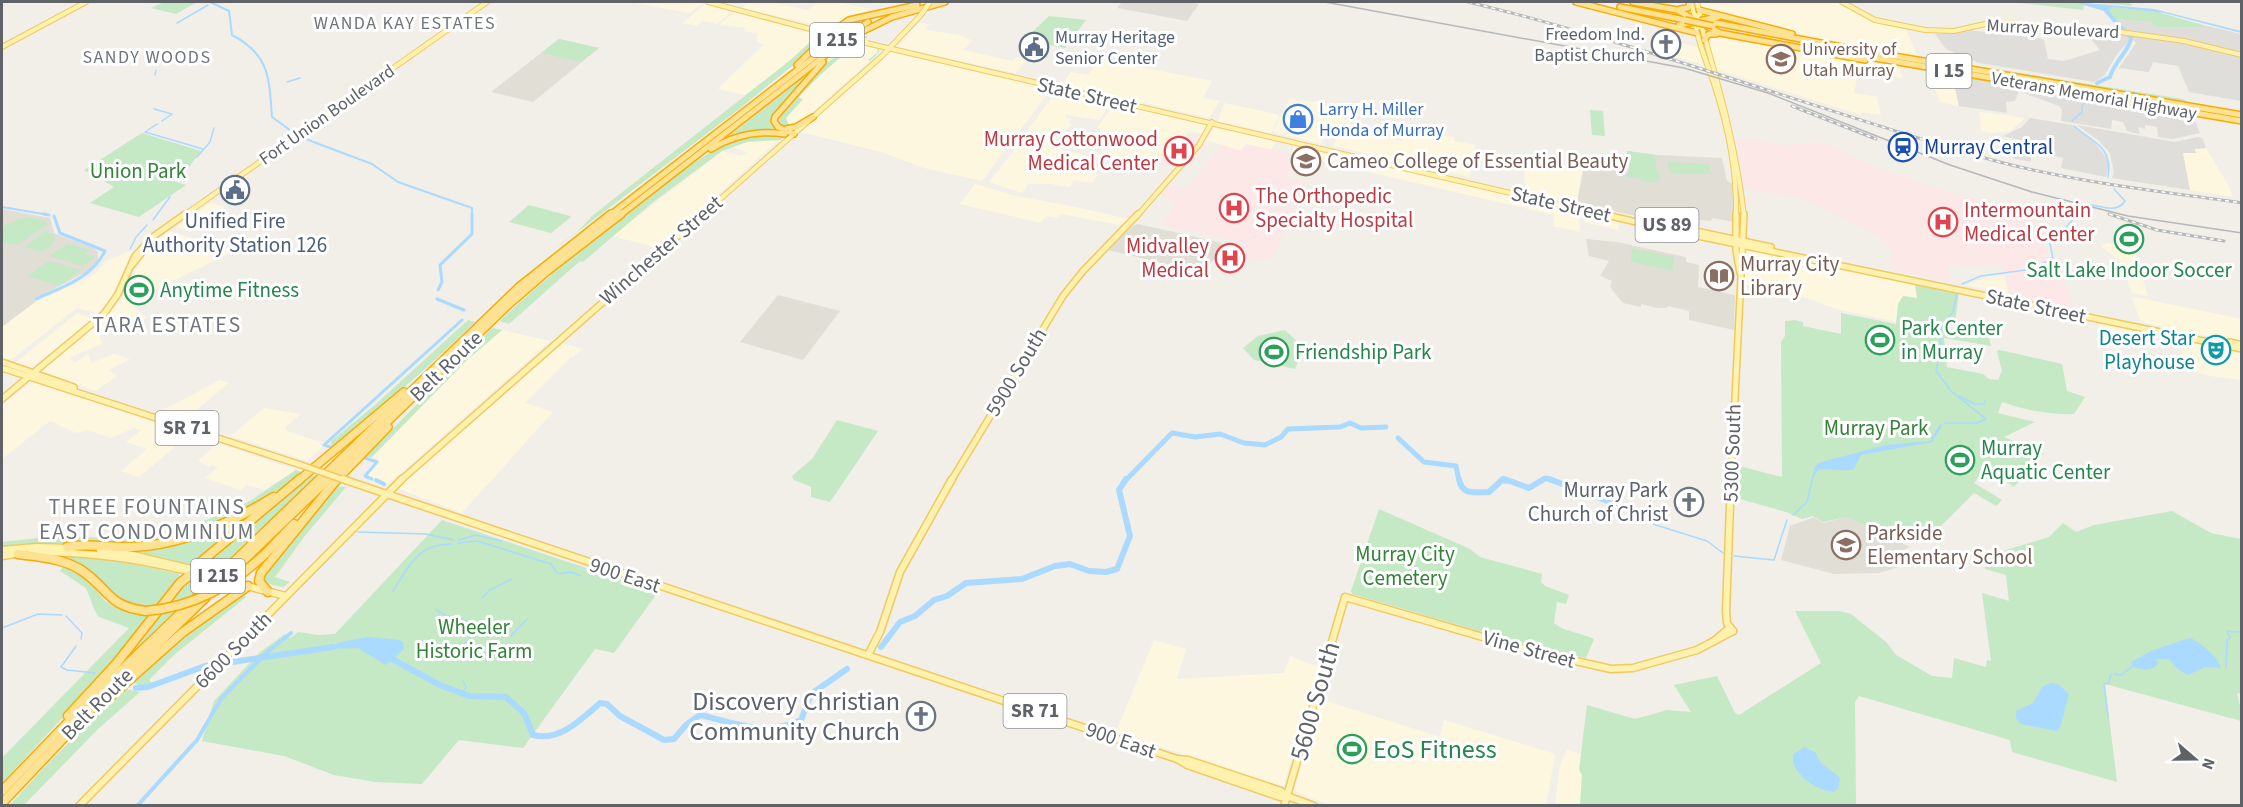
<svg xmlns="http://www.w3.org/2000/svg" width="2243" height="807" viewBox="0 0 2243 807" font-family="'Source Sans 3',sans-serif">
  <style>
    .commercial { fill: #fef7e0 }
    .industrial { fill: #e0deda }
    .education { fill: #e1ded6 }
    .medical { fill: #fce8e6 }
    .green { fill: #c5e8c5 }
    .water { fill: #aadaff }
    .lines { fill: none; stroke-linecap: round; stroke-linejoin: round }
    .stream { stroke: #aadaff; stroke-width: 1.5 }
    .canal-far2 { stroke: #aadaff; stroke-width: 2 }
    .canal-far1 { stroke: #aadaff; stroke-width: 3 }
    .canal { stroke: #aadaff; stroke-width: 4 }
    .river-far2 { stroke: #aadaff; stroke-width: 4 }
    .river-far1 { stroke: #aadaff; stroke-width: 5 }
    .river { stroke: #aadaff; stroke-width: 6 }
    .major-far2-casing { stroke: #f2c960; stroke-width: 6 }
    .major-far1-casing { stroke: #f2c960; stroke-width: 8 }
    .major-casing { stroke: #f2c960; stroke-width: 9 }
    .highway-far2-casing { stroke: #f9ab00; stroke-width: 8 }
    .highway-far1-casing { stroke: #f9ab00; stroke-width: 10 }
    .highway-casing { stroke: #f9ab00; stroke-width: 11 }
    .major-far2 { stroke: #fff2af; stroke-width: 4 }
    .major-far1 { stroke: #fff2af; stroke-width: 5 }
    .major { stroke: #fff2af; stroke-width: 6 }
    .highway-far2 { stroke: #fde293; stroke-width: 5 }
    .highway-far1 { stroke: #fde293; stroke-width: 7 }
    .highway { stroke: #fde293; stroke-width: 8 }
    .tram { stroke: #b6b7b8; stroke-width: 1.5 }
    .rail-casing { stroke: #b6b7b8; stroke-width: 3 }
    .rail { stroke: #fff; stroke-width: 1.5; stroke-dasharray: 4; stroke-linecap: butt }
    .major-bridge-far2-casing { stroke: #f2c960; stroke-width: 6; stroke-linecap: butt }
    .major-bridge-far1-casing { stroke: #f2c960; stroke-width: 8; stroke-linecap: butt }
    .major-bridge-casing { stroke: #f2c960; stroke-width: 9; stroke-linecap: butt }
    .highway-bridge-far1-casing { stroke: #f9ab00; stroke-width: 8; stroke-linecap: butt }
    .highway-bridge-casing { stroke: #f9ab00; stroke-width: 11; stroke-linecap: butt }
    .major-bridge-far2 { stroke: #fff2af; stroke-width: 4 }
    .major-bridge-far1 { stroke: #fff2af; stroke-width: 5 }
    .major-bridge { stroke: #fff2af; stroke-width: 6 }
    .highway-bridge-far1 { stroke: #fde293; stroke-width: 5 }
    .highway-bridge { stroke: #fde293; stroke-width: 8 }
    .labels { text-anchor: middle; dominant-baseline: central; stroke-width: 6; stroke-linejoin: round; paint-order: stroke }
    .far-neighbourhood-label { font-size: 18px; letter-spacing: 1.5px; fill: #70757a; stroke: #fff }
    .far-street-label { font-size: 18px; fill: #5f6368; stroke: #fff }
    .far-worship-label { font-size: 18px; fill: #5b616d; stroke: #fff; text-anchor: end }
    .far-service-label { font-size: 18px; fill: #4e5e75; stroke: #fff; text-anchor: start }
    .far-education-label { font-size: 18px; fill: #785e54; stroke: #fff; text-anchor: start }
    .far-shop-label { font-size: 18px; fill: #366cbe; stroke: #fff; text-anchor: start }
    .shield { fill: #fff; stroke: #8f9295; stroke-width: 1.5 }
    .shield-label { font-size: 20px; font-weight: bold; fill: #5f6368 }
    .street-label { font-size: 21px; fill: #5f6368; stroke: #fff }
    .health-label { font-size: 21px; fill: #be3a42; stroke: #fff; text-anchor: end }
    .transit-label { font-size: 21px; fill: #164399; stroke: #fff; text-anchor: start }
    .education-label { font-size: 21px; fill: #785e54; stroke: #fff; text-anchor: start }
    .park-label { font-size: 21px; fill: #348238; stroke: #fff }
    .service-label { font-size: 21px; fill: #4e5e75; stroke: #fff }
    .leisure-label { font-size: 21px; fill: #27864d; stroke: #fff; text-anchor: start }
    .culture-label { font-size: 21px; fill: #0d838f; stroke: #fff; text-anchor: end }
    .worship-label { font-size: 21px; fill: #5b616d; stroke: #fff; text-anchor: end }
    .neighbourhood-label { font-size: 22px; letter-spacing: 1.5px; fill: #70757a; stroke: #fff }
    .near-worship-label { font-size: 26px; fill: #5b616d; stroke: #fff; text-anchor: end }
    .near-street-label { font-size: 26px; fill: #5f6368; stroke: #fff }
    .near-leisure-label { font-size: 26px; fill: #27864d; stroke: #fff; text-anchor: start }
  </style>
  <rect width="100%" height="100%" fill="#f1efe8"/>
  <!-- commercial -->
  <g class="commercial">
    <polygon points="628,2 698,2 702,3 690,13"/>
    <polygon points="746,2 768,2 808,10 819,2 836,2 872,9 843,18 826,28 743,8"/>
    <polygon points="1699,2 1839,2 1862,16 1906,30 1918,57 1801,35 1704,9"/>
    <polygon points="705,4 732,11 717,24 703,21 697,26 682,23"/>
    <polygon points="736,11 782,24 820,33 793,58 745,95 718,89 764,44 757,42 758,39 756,38 759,34 744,31 746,28 719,25"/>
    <polygon points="919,23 929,24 925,30 960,35 973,41 963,50 1012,61 1016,57 1027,60 1015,73 898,47"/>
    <polygon points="1710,34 1758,40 1898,67 1903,78 1868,73 1859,69 1854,93 1877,97 1881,115 1861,112 1861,115 1715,69 1708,40"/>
    <polygon points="1677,42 1697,47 1704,65 1672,56 1675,55"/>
    <polygon points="860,43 878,48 881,51 797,126 787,125 784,117 799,97 824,70"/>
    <polygon points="891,51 969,69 1052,88 982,181 924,168 881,152 801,132"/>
    <polygon points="1099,59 1212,81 1203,98 1220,101 1209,118 1062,84 1071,72 1088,75"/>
    <polygon points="1933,85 1955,88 1959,106 1940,102"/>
    <polygon points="1057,90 1111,102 1112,103 1099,120 1066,115 1065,117 1071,119 1068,123 1072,124 1066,131 1061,130 1045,137 1026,133"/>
    <polygon points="1290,98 1312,102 1318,101 1362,131 1402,141 1406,133 1433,138 1435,133 1454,137 1454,141 1475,145 1470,177 1333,146 1339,134 1328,132 1321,144 1273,132"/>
    <polygon points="1115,102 1207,124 1208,125 1203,134 1189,131 1185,137 1176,135 1164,154 1157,156 1151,167 1097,156 1114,137 1097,128"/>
    <polygon points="1224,103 1276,114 1279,116 1271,133 1218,121"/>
    <polygon points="1979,112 1991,113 2025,118 2010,131 1991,133 1981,131"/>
    <polygon points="1216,126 1277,140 1271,150 1246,144 1242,151 1206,140"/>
    <polygon points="1026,135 1066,145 1063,150 1093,157 1085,164 1087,166 1083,170 1098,174 1092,183 1074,180 1070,187 1050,184 1028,184 1022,193 989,182"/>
    <polygon points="770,139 777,141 659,248 612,236 723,151 742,156 746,152 731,147 747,142"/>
    <polygon points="1296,144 1579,210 1580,232 1553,226 1554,215 1291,154"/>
    <polygon points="2206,148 2227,183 2233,197 2190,190 2182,153 2196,153 2194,149"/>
    <polygon points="1524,163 1583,166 1577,203 1525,191"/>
    <polygon points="975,184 1012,195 1080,208 1128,219 1128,221 1125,226 1061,214 1058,218 1046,216 1041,223 960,204"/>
    <polygon points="210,203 225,207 192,232 177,227"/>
    <polygon points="1585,212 1619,219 1618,230 1583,222"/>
    <polygon points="169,231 235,251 129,302 147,318 99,335 102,344 71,357 70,360 76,362 88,354 92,363 114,354 130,359 109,370 118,376 95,391 43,372 45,368 112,311 121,299 146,251"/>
    <polygon points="2107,243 2134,248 2148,296 2132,293 2120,261 2101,246"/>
    <polygon points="1745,248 1915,283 1917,299 1898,304 1898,322 1840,310 1800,296 1744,284 1742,274"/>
    <polygon points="136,251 110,299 97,313 77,308 12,359 2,359 2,327 30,305 92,276 105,264 104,262 127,252"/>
    <polygon points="2005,276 2008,294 1966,285 1989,277"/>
    <polygon points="2135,297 2241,319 2241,343 2141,322 2132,298"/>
    <polygon points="77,313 93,319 33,366 27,368 15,363"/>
    <polygon points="2098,321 2132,328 2132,332 2120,350 2098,346 2097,337 2102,338"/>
    <polygon points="502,330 550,341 393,480 387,484 362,477 379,457 372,457 466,361"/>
    <polygon points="2177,337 2241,351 2241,380 2210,376 2186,369"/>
    <polygon points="563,343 582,349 574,357 571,357 525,403 553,412 462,513 397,488 559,344"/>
    <polygon points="220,380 229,383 184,420 159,412"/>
    <polygon points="32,382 35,382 190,434 139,477 121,471 147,449 126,442 141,430 134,428 110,438 88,430 77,433 50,421 2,459 2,405"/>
    <polygon points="264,408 301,414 285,427 287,431 320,442 322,448 307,461 231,436"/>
    <polygon points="218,443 296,470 264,490 247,485 241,490 205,478 218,467 212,465 209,467 198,461"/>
    <polygon points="1154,640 1186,649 1177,679 1284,673 1290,656 1320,668 1283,787 1116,732"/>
    <polygon points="1320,699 1440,737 1444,720 1555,754 1546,805 1332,806 1298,793 1295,789"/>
    <polygon points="1567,750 1581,754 1579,770 1582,774 1580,805 1555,806 1560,765"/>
  </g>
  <!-- industrial -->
  <g class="industrial">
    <polygon points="2115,19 2151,22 2156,27 2204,27 2203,25 2241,34 2241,101 2189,92 2178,66 2153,62 2149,72 2119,68 2136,43"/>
    <polygon points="1969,30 2039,38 2044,40 2048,59 2064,61 2100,50 2085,32 2125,34 2130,40 2117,54 2104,76 2094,82 1979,63 1946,49 1935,34"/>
    <polygon points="1929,73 2193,116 2200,133 2173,139 2158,137 2157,127 2145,125 2145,129 2138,127 2140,134 2127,131 2123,122 2112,120 2111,129 2061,121 2062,110 2059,106 2019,91 2015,101 2006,102 2007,113 1959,106 1955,88 1933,85"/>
    <polygon points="2030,118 2072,125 2093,141 2106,157 2109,167 2106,177 2061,168 2063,158 2031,150 2031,162 2013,158 2013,145 2027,149 2028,142 2003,136 2022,127"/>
    <polygon points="2077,125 2175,142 2198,137 2202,138 2206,148 2195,149 2196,153 2183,153 2190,190 2124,180 2112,178 2114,173 2110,153 2098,140"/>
  </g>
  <!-- education -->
  <g class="education">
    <polygon points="1122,2 1188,2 1199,4 1187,21 1117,8"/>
    <polygon points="559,39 599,48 533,102 491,92"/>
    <polygon points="1627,151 1657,155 1722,158 1727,181 1733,184 1734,222 1712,218 1711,221 1700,220 1699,230 1577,203 1584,166 1629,168"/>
    <polygon points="2,209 50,218 54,233 93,248 98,252 98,260 88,271 40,296 34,299 35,302 2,327"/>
    <polygon points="1138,224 1218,242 1226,246 1202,273 1108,250 1134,225"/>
    <polygon points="1586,239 1617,242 1686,257 1686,262 1699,265 1698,287 1735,295 1734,330 1689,320 1689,311 1668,306 1667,308 1657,308 1641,304 1641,307 1623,303 1610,287 1612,281 1600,276 1609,261 1589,256"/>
    <polygon points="778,295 840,311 803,360 740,342"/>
    <polygon points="1814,517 1823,523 1846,517 1910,547 1897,553 1905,565 1879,573 1834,574 1781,560 1790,526"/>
  </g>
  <!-- medical -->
  <g class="medical">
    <polygon points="1176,134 1200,140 1178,167 1154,162 1157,156 1164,154"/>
    <polygon points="1740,138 1787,145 1821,142 1890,173 2033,218 2043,238 2051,264 2058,277 2068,284 2073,307 2009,293 2006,276 2000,264 1964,267 1948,264 1951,281 1897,271 1893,269 1890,248 1882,238 1860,226 1803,199 1745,188 1736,140"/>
    <polygon points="1246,144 1291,154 1286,163 1293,165 1287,178 1306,182 1274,256 1252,263 1239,246 1230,240 1163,225 1176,202 1159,196 1169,185 1186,189 1223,145 1241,151"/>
  </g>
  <!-- green -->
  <g class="green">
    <polygon points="164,2 197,2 176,14 151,8"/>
    <polygon points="2011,2 2128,2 2133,6 2085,2 2083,10"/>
    <polygon points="2112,7 2158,12 2203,25 2204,27 2156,27 2151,22 2115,19 2108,9"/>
    <polygon points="1049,16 1086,20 1065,48 1045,44 1047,41 1029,35"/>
    <polygon points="819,34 823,36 792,66 739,109 546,256 578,231 592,216 788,62"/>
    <polygon points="559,39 599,48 581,62 541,53"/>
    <path d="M 853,42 L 878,49 L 880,51 L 870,61 L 868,60 L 878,52 L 877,49 L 862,45 C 843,51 814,81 800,96 L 799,98 L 803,99 L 786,118 L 789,125 L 794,126 L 812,113 L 797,125 L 785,127 L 780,124 L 779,118 L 782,114 L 819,70 Z"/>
    <polygon points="1950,62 2183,99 2187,102 1950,63"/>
    <polygon points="1928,70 2188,114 2188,115 1929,73"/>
    <polygon points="809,73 773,114 770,123 777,129 744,132 723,141"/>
    <polygon points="1590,110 1603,111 1605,136 1592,135"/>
    <polygon points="142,133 201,151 189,167 185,167 167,179 186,185 139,217 90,203 114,187 84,170"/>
    <path d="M 753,134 L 784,136 L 781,140 L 747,142 L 722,151 L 652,203 L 583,262 L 580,261 L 509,324 L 500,321 C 540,282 585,247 630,212 C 668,183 706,147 753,134 Z"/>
    <polygon points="1627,151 1655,155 1656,169 1660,174 1659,180 1656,179 1655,183 1641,180 1642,172 1640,179 1626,177 1630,169"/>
    <polygon points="1667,162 1708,164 1712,174 1671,173"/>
    <polygon points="529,205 570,216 571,217 551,233 509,222"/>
    <polygon points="28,217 45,221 48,224 17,245 2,242 2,227 16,220"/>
    <polygon points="46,231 53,235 55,239 51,245 42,252 25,247"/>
    <polygon points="68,244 90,250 85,254 95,257 83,266 49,256"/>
    <polygon points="1632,248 1674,257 1673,271 1631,262"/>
    <polygon points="49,261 81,270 59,286 27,276"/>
    <path d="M 1915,283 L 1959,292 L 1955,322 L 1947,329 L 1989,338 L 1991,346 L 1944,338 L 1947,367 L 1983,374 L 1989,379 L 1998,380 L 2002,371 L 1997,351 L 2000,350 L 2062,364 L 2067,391 L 2085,397 L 2074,414 C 2049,415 2025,410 2002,402 L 1998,413 L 2035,422 L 2004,437 L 2044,453 L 2014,487 L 2007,482 L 1978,478 L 1974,483 L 2002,500 L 1996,506 L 1974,493 L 1937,530 L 1922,537 L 1916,532 L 1901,542 L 1846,517 L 1823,522 L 1813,516 L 1802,519 L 1786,512 L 1736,498 L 1735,465 L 1782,477 L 1781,342 L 1785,336 L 1785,321 L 1795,320 L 1803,322 L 1803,326 L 1841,334 L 1841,313 L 1896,324 L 1898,304 L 1903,296 L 1917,298 Z"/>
    <polygon points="468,320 475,322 425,369 336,447 331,445 331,441 375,405"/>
    <polygon points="492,328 502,330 466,361 372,457 365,457"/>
    <polygon points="1285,330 1303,347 1295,369 1254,360 1243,348 1258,336"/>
    <polygon points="837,420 878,431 830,502 811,497 811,487 794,480 792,476 812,459"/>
    <path d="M 296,470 L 303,473 C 259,504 212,532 158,540 C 126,546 94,543 61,543 C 41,543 21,545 2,547 L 2,542 L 56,536 L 137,539 L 174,534 L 250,501 Z"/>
    <polygon points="309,475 315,477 215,572 200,569"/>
    <polygon points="337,486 346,487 304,537 275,577 290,582 283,587 264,583 262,576"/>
    <polygon points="263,509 195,567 120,550 138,549"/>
    <path d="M 1379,509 L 1470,549 L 1480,557 L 1542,574 L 1541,582 L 1545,586 L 1569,595 L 1566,604 L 1557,602 L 1554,623 C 1566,633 1580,632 1594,639 L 1586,658 L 1535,647 L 1352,594 L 1351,591 Z"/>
    <polygon points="2172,511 2211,533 2241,539 2241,694 2237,693 2241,710 2241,721 2105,684 2117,782 2012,752 2010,740 1859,696 1855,702 1856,805 1580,805 1582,775 1579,770 1587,705 1635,719 1667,710 1691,712 1674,685 1717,676 1735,713 1739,715 1821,663 1795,611 1839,611 1851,614 1886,642 1896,655 1932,676 1952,678 1954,658 1986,667 1987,660 1991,661 1982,593 2009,601 2006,575 1985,569 1985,567 2006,550 2049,537 2063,523 2076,532 2094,525"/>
    <polygon points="442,520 658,592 614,653 595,649 523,748 459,740 422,784 375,782 334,775 284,756 202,741 214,701 259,653 285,634 290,638 298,632 318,635 335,634"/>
    <path d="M 53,555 L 104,557 L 179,574 L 181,579 L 162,605 C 119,614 118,595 92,572 C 81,562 67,559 53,555 Z"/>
    <polygon points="65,564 90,581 104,600 113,606 131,612 153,614 107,670 2,783 2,758 129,628 99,617 95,611 86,588 60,571"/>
    <polygon points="192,577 206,581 110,673 184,581"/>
    <polygon points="246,592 245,598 175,654 149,680 152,683 141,686 132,682 173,645"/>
    <polygon points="125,689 140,692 98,729 24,805 9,806 51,760"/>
  </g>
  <!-- water -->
  <g class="water">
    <polygon points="2074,2 2154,9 2241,31 2241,33 2164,13 2112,7 2109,10 2114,19 2104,11"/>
    <path d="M 1940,424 L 1942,426 L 1932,442 L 1861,455 L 1854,469 C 1841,473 1830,467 1818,470 L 1812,479 L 1815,466 L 1822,462 L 1886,445 L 1930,441 Z"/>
    <polygon points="368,637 399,640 403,642 404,649 386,665 358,648 326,649 341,642"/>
    <path d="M 2190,638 C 2198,640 2220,659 2221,668 L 2205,667 L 2188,675 L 2179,670 L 2169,659 L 2157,659 L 2158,664 C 2152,671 2141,671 2133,666 L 2131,662 L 2153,650 Z"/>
    <polygon points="2051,683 2058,684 2069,694 2060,728 2057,731 2020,724 2016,718 2016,711 2033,703 2042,687"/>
    <path d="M 1804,747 L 1815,752 L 1821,763 L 1838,776 L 1840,779 L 1838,789 L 1833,792 C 1816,790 1791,774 1793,755 Z"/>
  </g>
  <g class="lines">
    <!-- stream -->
    <g class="stream">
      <polyline points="177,23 208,5"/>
      <polyline points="155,75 156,70"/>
      <polyline points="287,82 300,78"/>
      <polyline points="154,109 172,114 162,121"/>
      <polyline points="2072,121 2082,112 2082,106 2089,99"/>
      <polyline points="157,124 145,132 203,149"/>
      <path d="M 2074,126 C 2094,143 2113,147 2108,177"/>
      <polyline points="197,157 210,142 214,128"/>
      <path d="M 2085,206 L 2087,204 C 2100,206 2117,214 2125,201 L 2114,189"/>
      <polyline points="153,220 170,197"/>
      <polyline points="130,249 136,237 147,225"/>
      <polyline points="1962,284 1981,276 2026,270 2053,259 2049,238 2066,227 2082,210"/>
      <polyline points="1959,396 1975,404 1984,404 1985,401"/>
      <polyline points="1944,423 1977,423 1986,419 1951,391 1936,371 1940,354 1941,328 1953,312 1957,293"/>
      <polyline points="1613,503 1656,525 1707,541 1723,553"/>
      <polyline points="1793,515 1807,502 1813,477"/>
      <polyline points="358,532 426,534 454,540"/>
      <polyline points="459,540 476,535 501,541"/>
      <polyline points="458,543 477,541 551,564 557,573"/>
      <polyline points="1734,556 1774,560 1787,520"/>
      <polyline points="559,574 571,572 581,576"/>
      <path d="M 393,591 C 409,566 418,543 452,544"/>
      <polyline points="482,598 490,590 512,579"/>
      <polyline points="436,610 445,615"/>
      <polyline points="66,616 82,633 81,639"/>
      <polyline points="447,616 459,619"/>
      <polyline points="461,619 475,624"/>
      <polyline points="478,625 485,627"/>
      <polyline points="2,628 38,614 62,615"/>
      <polyline points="487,628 505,636"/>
      <polyline points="2237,632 2242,632"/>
      <polyline points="511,636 527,619"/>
      <polyline points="76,646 61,667 67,670 95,673"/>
      <polyline points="455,651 470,639 470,634 475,628"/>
      <polyline points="2226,667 2227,640 2230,638 2227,631 2235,632"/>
      <polyline points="2114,674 2121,675 2133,666"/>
      <polyline points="462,694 466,687 463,681"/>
      <polyline points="2108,717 2104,684 2109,683 2111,674"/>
    </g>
    <!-- canal-far2 -->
    <g class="canal-far2">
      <path d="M 210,2 L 229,11 L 232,35 C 270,55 269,78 272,117 L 294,133"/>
      <polyline points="303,138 372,164 398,182 472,208 472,216"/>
      <polyline points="2,207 49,215"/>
    </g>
    <!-- canal-far1 -->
    <g class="canal-far1">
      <polyline points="44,214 49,215"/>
      <polyline points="438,290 442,282 440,265 472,234 472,214"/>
      <path d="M 36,299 C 62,287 91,279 105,251 L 60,233 L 54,216"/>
      <polyline points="437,299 464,310"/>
      <polyline points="347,452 324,445 462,320"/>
      <polyline points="359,456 377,462 365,476 372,479"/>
    </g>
    <!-- canal -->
    <g class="canal">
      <polyline points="376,480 384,484"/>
      <polyline points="137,806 197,740 221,699 266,653 291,633"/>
    </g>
    <!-- river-far2 -->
    <path class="river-far2" d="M 2097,83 L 2110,77 C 2114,62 2131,48 2131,38 L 2106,11"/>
    <!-- river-far1 -->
    <g class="river-far1">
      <polyline points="1398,438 1424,462 1456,466 1459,481"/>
      <polyline points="1125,481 1172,433 1195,437 1220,434 1244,443 1265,445 1281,437 1288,429 1340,427 1350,423 1361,428 1386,427"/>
      <polyline points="1501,481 1508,481"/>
      <polyline points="1541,481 1546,478 1553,481"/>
    </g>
    <!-- river -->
    <g class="river">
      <path d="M 1459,479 C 1462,496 1475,492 1489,492 L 1503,479"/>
      <polyline points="1504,479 1529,488 1544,479"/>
      <polyline points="1549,479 1613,503"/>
      <polyline points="881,647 900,622 915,616 934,600 947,596 966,583 1022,579 1055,566 1070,564 1089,571 1106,572 1117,569 1130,536 1119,490 1126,479"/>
      <path d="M 388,657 L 440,685 L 469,696 L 506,697 L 524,713 L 533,735 C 559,742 582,719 600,703 L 607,704 L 620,716 L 664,740 L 674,739 L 686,725 L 700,715 C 735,723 767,737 801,720 L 811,694 L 847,669"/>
      <polyline points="136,688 148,687 205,666 333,647"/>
    </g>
    <!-- major-far2 casing -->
    <g class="major-far2-casing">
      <g id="major-far2">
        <polyline points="708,2 829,34"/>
        <polyline points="1691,2 1694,14 1697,16"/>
        <path d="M 1697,2 L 1700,14 L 1697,16 L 1699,26 L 1702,28 C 1720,90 1737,151 1744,216"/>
        <polyline points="1842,2 1875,20 1925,30 1954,31 1985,24 2007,23 2113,31 2184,41 2242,55"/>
        <path d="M 1699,26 L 1696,28 L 1698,36 C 1702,52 1709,68 1714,84 C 1728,126 1737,172 1736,216"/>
        <polyline points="862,42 1609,216"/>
        <polyline points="2,47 86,2"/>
        <polyline points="183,216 487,2"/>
        <polyline points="701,216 882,56 920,16"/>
        <polyline points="1137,216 1199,145 1212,122"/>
      </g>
    </g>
    <!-- major-far1 casing -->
    <g class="major-far1-casing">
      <g id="major-far1">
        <polyline points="1602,214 1688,234 2242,349"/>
        <polyline points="1736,214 1736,251 1740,273"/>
        <polyline points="1672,226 1771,247"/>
        <polyline points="132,265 144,250"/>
        <polyline points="2230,342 2242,345"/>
        <polyline points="2,362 74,387 74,390"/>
        <polyline points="2,368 301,465"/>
        <polyline points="2,399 104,314 118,294 135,256 154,236 185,214"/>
        <polyline points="400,481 703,214"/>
        <polyline points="951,481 1063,296 1083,271 1138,214"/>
        <polyline points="1731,481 1744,214"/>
      </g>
    </g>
    <!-- major casing -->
    <g class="major-casing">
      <g id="major">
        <polyline points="1731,479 1726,611 1727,623 1733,631"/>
        <polyline points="348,481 1177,759 1188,760 1281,791 1287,796"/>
        <polyline points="2,550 37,547 70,548"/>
        <polyline points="100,550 133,555 191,569 194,572"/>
        <path d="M 30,553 C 89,550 146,560 203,575"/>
        <polyline points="2,556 21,553"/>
        <polyline points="235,583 286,596"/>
        <polyline points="1714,641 1727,630 1733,631"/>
        <polyline points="868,655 880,632 900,572 952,479"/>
        <polyline points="1179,760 1187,765 1280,797 1287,796 1314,806"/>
        <polyline points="79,806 402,479"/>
        <polyline points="1284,806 1345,597 1531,651 1611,669 1633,668 1697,650 1733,631"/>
      </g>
    </g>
    <!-- highway-far2 casing -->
    <g class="highway-far2-casing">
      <g id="highway-far2">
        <polyline points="1576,2 1697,33"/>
        <polyline points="1633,2 1677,10 1720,33 1865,60"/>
        <polyline points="1620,7 1685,20"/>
        <polyline points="1680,9 1688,8 1690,2"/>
        <polyline points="1699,10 1792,34"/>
        <polyline points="1711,22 1847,48 2242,115"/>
        <polyline points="1679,25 1718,17"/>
        <polyline points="1704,40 1709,34 1716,34"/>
        <polyline points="1863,56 2242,121"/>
        <polyline points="797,65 829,34 849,20 917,5"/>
        <polyline points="786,129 796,127 813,117"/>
        <polyline points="794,134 778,127 774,121 775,117 823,62"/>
        <path d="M 711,149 C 734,135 758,130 785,134"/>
        <polyline points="609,216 813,58 868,22"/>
        <polyline points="619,216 845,40 892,17 945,2"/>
      </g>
    </g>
    <!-- highway-far1 casing -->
    <g class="highway-far1-casing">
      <g id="highway-far1">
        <polyline points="298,481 404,392"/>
        <polyline points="318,481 519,287 611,214"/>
        <polyline points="326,481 508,305 546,272 621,214"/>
        <polyline points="336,481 388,427"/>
      </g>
    </g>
    <!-- highway casing -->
    <g class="highway-casing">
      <g id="highway">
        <path d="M 67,547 C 89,543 110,548 132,547 C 182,545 231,523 274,497"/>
        <path d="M 18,554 C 39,557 62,558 81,570 C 110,589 106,606 146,611"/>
        <polyline points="265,554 294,524"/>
        <polyline points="220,583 328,479"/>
        <polyline points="268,592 259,581 261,573 337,479"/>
        <polyline points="102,704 183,632 248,586"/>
        <polyline points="68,716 116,664 180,583 194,572 202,561 300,479"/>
        <polyline points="2,791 80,710 320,479"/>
        <polyline points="2,803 91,709 206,597"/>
      </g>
    </g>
    <!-- major-far2 -->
    <use href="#major-far2" class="major-far2"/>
    <!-- major-far1 -->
    <use href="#major-far1" class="major-far1"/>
    <!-- major -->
    <use href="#major" class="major"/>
    <!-- highway-far2 -->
    <use href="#highway-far2" class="highway-far2"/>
    <!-- highway-far1 -->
    <use href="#highway-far1" class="highway-far1"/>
    <!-- highway -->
    <use href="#highway" class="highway"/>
    <!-- tram -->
    <polyline class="tram" points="1325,2 1684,68 1768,93 1950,165 2032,192 2128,216 2242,233"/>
    <!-- rail casing -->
    <g class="rail-casing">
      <g id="rail">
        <path d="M 1468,2 C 1646,45 1817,110 1992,160 C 2073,182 2159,191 2242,203"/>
        <polyline points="1792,106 1876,139"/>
        <polyline points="2109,214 2157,230 2224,241"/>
      </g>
    </g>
    <!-- rail -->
    <use href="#rail" class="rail"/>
    <!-- major-bridge-far2 casing -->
    <g class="major-bridge-far2-casing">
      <g id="major-bridge-far2">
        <polyline points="920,16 930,2"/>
        <polyline points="832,31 866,40"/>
      </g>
    </g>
    <!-- major-bridge-far1 casing -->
    <g class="major-bridge-far1-casing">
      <polyline id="major-bridge-far1" points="301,465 347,481"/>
    </g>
    <!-- major-bridge casing -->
    <g class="major-bridge-casing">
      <g id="major-bridge">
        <polyline points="343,479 348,481"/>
        <polyline points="203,575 230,582"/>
      </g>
    </g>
    <!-- highway-bridge-far1 casing -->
    <g class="highway-bridge-far1-casing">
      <polyline id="highway-bridge-far1" points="1685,20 1713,26"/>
    </g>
    <!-- highway-bridge casing -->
    <g class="highway-bridge-casing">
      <path id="highway-bridge" d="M 146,611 C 194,607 231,586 265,554"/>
    </g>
    <!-- major-bridge-far2 -->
    <use href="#major-bridge-far2" class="major-bridge-far2"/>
    <!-- major-bridge-far1 -->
    <use href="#major-bridge-far1" class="major-bridge-far1"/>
    <!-- major-bridge -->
    <use href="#major-bridge" class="major-bridge"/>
    <!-- highway-bridge-far1 -->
    <use href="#highway-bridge-far1" class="highway-bridge-far1"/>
    <!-- highway-bridge -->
    <use href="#highway-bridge" class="highway-bridge"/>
  </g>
  <!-- icons -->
  <defs>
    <g id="church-ring" transform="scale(1.5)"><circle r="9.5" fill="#fff" stroke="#6b7280" stroke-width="1.5"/><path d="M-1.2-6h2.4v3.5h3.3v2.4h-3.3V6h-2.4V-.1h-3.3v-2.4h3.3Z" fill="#6b7280"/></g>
    <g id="civic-ring" transform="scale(1.5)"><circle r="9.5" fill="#fff" stroke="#5c6f8a" stroke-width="1.5"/><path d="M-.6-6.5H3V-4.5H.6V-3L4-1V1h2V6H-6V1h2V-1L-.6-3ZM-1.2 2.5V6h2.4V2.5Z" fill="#5c6f8a"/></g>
    <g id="university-ring" transform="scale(1.5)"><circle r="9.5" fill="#fff" stroke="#8d6e63" stroke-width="1.5"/><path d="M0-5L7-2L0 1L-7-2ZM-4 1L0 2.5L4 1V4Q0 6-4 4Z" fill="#8d6e63"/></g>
    <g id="shop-ring" transform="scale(1.5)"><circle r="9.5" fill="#fff" stroke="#3f7fe0" stroke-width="1.5"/><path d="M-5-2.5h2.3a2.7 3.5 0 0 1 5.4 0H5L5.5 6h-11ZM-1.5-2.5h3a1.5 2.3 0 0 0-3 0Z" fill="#3f7fe0"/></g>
    <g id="station-ring" transform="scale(1.5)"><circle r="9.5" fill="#fff" stroke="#1a4fb4" stroke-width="1.5"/><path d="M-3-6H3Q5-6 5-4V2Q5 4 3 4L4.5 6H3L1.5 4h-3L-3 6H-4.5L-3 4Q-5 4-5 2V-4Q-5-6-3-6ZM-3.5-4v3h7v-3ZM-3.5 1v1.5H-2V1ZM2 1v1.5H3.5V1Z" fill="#1a4fb4"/></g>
    <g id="hospital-ring" transform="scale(1.5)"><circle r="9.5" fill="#fff" stroke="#e0444e" stroke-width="1.5"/><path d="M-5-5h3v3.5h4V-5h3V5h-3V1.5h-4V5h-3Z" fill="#e0444e"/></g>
    <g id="stadium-ring" transform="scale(1.5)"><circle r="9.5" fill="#fff" stroke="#2e9e5b" stroke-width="1.5"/><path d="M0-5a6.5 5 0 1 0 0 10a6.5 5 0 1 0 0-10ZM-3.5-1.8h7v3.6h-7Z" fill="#2e9e5b"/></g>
    <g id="library-ring" transform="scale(1.5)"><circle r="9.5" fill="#fff" stroke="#8d6e63" stroke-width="1.5"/><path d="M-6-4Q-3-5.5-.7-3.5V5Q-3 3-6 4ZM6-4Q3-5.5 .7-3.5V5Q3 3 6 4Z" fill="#8d6e63"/></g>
    <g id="theatre-ring" transform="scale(1.5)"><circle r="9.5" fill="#fff" stroke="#0f9aa8" stroke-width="1.5"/><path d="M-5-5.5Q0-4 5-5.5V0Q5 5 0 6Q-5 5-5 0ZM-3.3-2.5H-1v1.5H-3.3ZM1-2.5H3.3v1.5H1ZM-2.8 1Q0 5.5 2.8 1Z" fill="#0f9aa8"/></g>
    <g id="school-ring" transform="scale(1.5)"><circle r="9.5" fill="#fff" stroke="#8d6e63" stroke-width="1.5"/><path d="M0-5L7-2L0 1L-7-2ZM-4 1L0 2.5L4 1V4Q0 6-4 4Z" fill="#8d6e63"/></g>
  </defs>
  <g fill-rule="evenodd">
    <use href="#church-ring" x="1666" y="44"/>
    <use href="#civic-ring" x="1034" y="47"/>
    <use href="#university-ring" x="1781" y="59"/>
    <use href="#shop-ring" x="1298" y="119"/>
    <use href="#station-ring" x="1903" y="147"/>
    <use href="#hospital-ring" x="1179" y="151"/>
    <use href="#university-ring" x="1306" y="161"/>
    <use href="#civic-ring" x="235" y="190"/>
    <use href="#hospital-ring" x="1234" y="208"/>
    <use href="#hospital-ring" x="1943" y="222"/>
    <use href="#stadium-ring" x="2129" y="239"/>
    <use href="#hospital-ring" x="1230" y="258"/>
    <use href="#library-ring" x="1719" y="276"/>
    <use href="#stadium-ring" x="139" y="290"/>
    <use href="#stadium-ring" x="1880" y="340"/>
    <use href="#theatre-ring" x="2216" y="350"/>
    <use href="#stadium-ring" x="1274" y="352"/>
    <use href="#stadium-ring" x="1960" y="460"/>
    <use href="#church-ring" x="1689" y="502"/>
    <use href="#school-ring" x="1846" y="545"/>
    <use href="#church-ring" x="921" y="716"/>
    <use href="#stadium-ring" x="1352" y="749"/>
  </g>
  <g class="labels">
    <!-- far-neighbourhood labels -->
    <g class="far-neighbourhood-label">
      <text x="405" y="23">WANDA KAY ESTATES</text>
      <text x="147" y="57">SANDY WOODS</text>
    </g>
    <!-- far-street labels -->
    <g class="far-street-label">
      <text transform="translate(2053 29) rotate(3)">Murray Boulevard</text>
      <text transform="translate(2094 96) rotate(10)">Veterans Memorial Highway</text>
      <text transform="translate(327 115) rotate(-35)">Fort Union Boulevard</text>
    </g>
    <!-- far-worship labels -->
    <g class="far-worship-label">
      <text x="1645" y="34">Freedom Ind.<tspan x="1645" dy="21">Baptist Church</tspan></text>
    </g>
    <!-- far-service labels -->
    <g class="far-service-label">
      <text x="1055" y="37">Murray Heritage<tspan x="1055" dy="21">Senior Center</tspan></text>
    </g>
    <!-- far-education labels -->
    <g class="far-education-label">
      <text x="1802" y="49">University of<tspan x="1802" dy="21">Utah Murray</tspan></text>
    </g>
    <!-- far-shop labels -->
    <g class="far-shop-label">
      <text x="1319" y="109">Larry H. Miller<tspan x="1319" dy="21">Honda of Murray</tspan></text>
    </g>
    <!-- shield labels -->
    <g class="shield">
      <rect x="810" y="23" width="54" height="34" rx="4.5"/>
      <rect x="1926.5" y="54" width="45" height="34" rx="4.5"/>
      <rect x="1635.5" y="208" width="63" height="34" rx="4.5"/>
      <rect x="155.5" y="411" width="63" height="34" rx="4.5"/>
      <rect x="191" y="559" width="54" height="34" rx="4.5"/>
      <rect x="1003.5" y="694" width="63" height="34" rx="4.5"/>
    </g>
    <g class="shield-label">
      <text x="837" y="40">I 215</text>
      <text x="1949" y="71">I 15</text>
      <text x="1667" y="225">US 89</text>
      <text x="187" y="428">SR 71</text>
      <text x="218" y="576">I 215</text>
      <text x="1035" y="711">SR 71</text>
    </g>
    <!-- street labels -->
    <g class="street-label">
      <text transform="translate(1087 95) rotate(13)">State Street</text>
      <text transform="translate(1561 204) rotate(13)">State Street</text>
      <text transform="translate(661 250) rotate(-41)">Winchester Street</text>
      <text transform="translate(2036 306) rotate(12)">State Street</text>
      <text transform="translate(446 366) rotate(-44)">Belt Route</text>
      <text transform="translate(1016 372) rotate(-59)">5900 South</text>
      <text transform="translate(1732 453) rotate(-88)">5300 South</text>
      <text transform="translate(625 575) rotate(18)">900 East</text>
      <text transform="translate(1529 649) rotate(15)">Vine Street</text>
      <text transform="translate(233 650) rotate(-45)">6600 South</text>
      <text transform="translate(97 704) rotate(-45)">Belt Route</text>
      <text transform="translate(1121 740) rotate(19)">900 East</text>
    </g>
    <!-- health labels -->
    <g class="health-label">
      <text x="1158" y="139">Murray Cottonwood<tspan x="1158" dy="24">Medical Center</tspan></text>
      <text x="1255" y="196" text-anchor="start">The Orthopedic<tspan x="1255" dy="24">Specialty Hospital</tspan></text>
      <text x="1964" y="210" text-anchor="start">Intermountain<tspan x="1964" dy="24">Medical Center</tspan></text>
      <text x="1209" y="246">Midvalley<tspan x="1209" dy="24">Medical</tspan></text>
    </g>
    <!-- transit labels -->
    <g class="transit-label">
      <text x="1924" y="147">Murray Central</text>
    </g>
    <!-- education labels -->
    <g class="education-label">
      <text x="1327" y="161">Cameo College of Essential Beauty</text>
      <text x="1740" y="264">Murray City<tspan x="1740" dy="24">Library</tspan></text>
      <text x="1867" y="533">Parkside<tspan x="1867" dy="24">Elementary School</tspan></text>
    </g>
    <!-- park labels -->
    <g class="park-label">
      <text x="138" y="171">Union Park</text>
      <text x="1876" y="428">Murray Park</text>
      <text x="1405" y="554">Murray City<tspan x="1405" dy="24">Cemetery</tspan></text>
      <text x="474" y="627">Wheeler<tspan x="474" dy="24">Historic Farm</tspan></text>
    </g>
    <!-- service labels -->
    <g class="service-label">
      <text x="235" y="221">Unified Fire<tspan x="235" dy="24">Authority Station 126</tspan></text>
    </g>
    <!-- leisure labels -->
    <g class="leisure-label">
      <text x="2129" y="270" text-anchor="middle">Salt Lake Indoor Soccer</text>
      <text x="160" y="290">Anytime Fitness</text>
      <text x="1901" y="328">Park Center<tspan x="1901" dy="24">in Murray</tspan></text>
      <text x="1295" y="352">Friendship Park</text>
      <text x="1981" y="448">Murray<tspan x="1981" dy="24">Aquatic Center</tspan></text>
    </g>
    <!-- culture labels -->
    <g class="culture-label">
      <text x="2195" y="338">Desert Star<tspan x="2195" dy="24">Playhouse</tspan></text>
    </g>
    <!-- worship labels -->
    <g class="worship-label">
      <text x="1668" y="490">Murray Park<tspan x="1668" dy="24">Church of Christ</tspan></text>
    </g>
    <!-- neighbourhood labels -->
    <g class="neighbourhood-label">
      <text x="167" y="325">TARA ESTATES</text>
      <text x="147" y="507">THREE FOUNTAINS<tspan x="147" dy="25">EAST CONDOMINIUM</tspan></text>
    </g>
    <!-- near-worship labels -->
    <g class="near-worship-label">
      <text x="900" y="701">Discovery Christian<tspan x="900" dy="30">Community Church</tspan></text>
    </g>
    <!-- near-street labels -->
    <g class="near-street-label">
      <text transform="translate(1315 701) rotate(-74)">5600 South</text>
    </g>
    <!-- near-leisure labels -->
    <g class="near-leisure-label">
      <text x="1373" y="749">EoS Fitness</text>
    </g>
  </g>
  <!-- border -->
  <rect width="2243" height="807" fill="none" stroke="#5f6368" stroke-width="6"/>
  <!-- north arrow -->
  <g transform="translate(2195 759) rotate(110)" stroke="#ffffff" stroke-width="4.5" paint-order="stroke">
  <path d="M0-4.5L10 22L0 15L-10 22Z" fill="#5f6368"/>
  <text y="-9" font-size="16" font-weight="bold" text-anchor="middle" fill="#5f6368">N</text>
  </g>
</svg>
